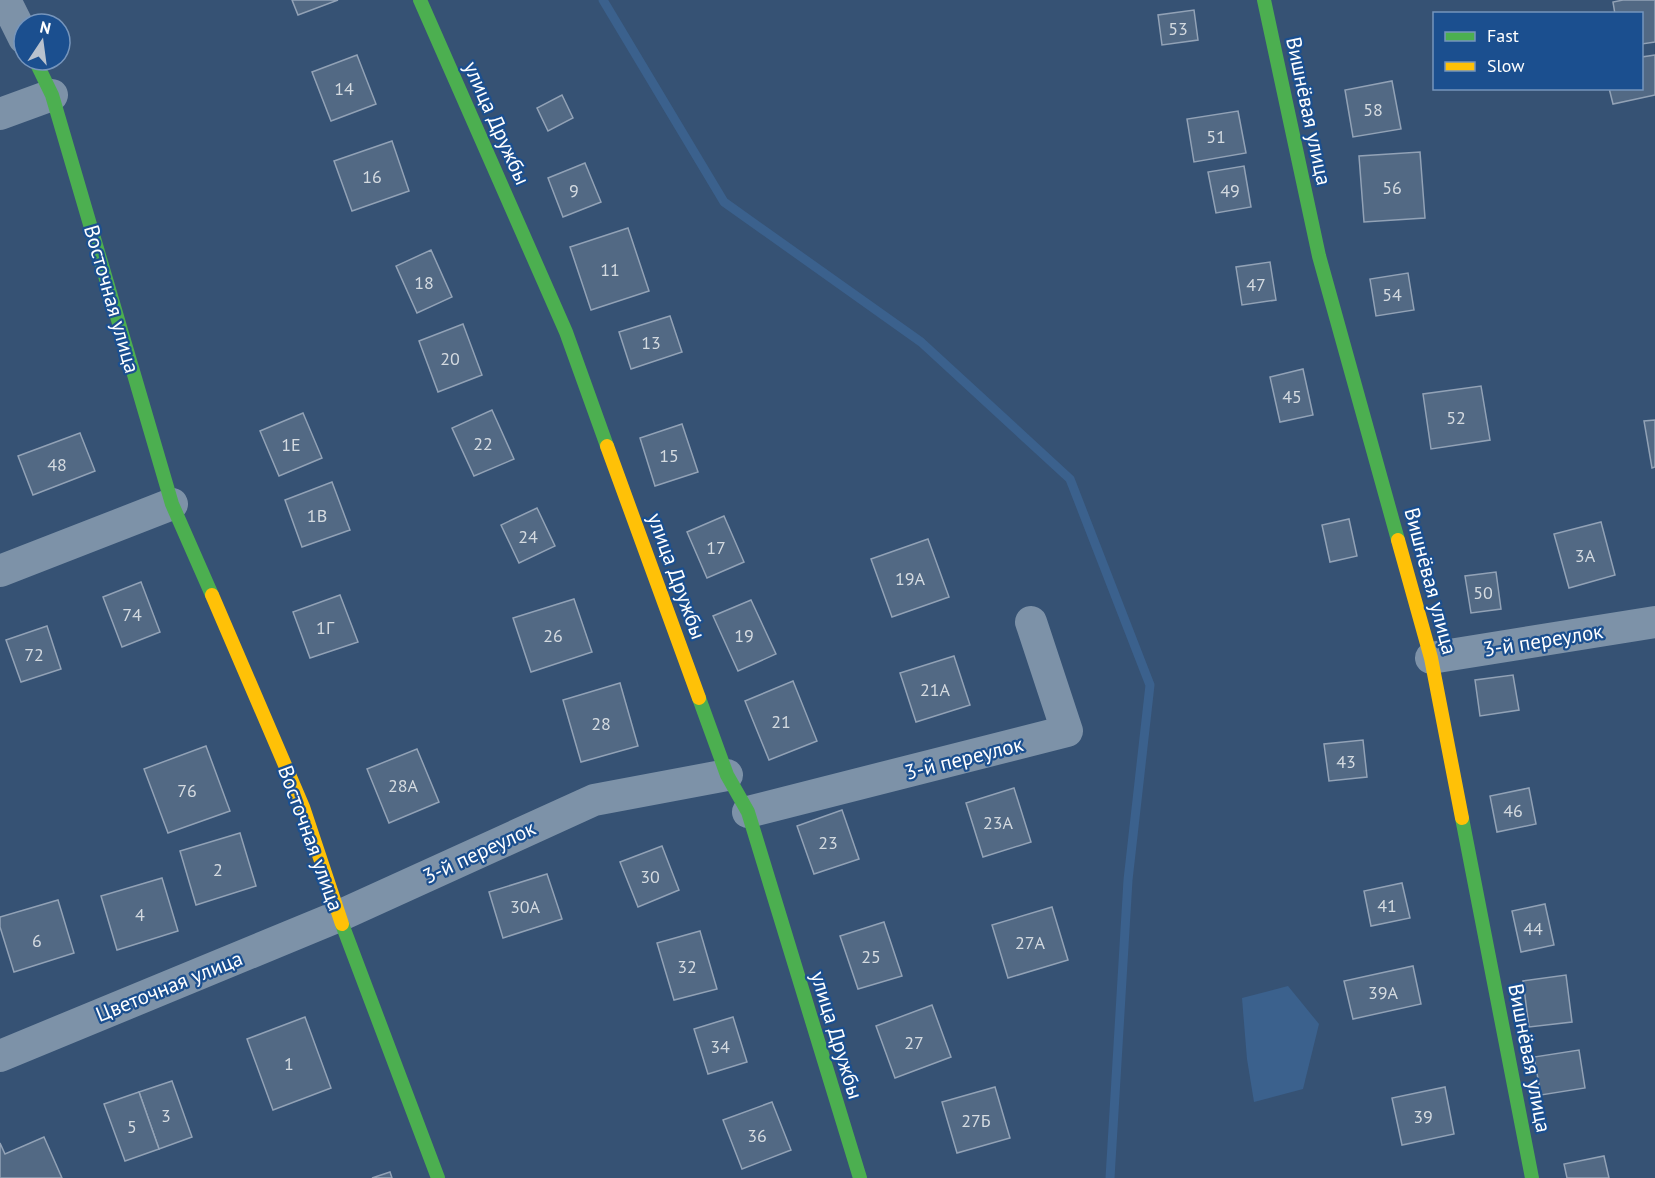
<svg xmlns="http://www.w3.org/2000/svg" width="1655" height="1178" viewBox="0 0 1655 1178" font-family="'PT Sans',sans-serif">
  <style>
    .water { fill: #3b618d }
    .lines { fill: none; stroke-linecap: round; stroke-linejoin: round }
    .stream { stroke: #3b618d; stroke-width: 9 }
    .building { fill: #526984; stroke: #92a2b6; stroke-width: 1.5 }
    .street { stroke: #7d92a8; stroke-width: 32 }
    .fast { stroke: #4caf50; stroke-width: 14 }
    .slow { stroke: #ffc107; stroke-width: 14 }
    .labels { text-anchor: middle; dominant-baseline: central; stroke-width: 4.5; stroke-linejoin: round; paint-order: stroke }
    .number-label { font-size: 18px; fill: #d4dae0 }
    .street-label { font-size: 21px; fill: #fff; stroke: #1b4f8f }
  </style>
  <rect width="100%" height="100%" fill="#365274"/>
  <!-- water -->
  <polygon class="water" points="1288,986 1319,1024 1303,1089 1254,1102 1247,1059 1242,998"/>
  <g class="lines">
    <!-- stream -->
    <polyline class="stream" points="603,0 724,202 921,342 1070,479 1150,685 1128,880 1110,1178"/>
  </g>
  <!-- building -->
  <g class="building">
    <polygon points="292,0 338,0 298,15"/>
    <polygon points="1623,0 1655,0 1655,42 1642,44 1642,14 1615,14 1613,2"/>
    <polygon points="1194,10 1198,40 1162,45 1158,15"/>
    <polygon points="357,55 376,104 331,121 312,72"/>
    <polygon points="1655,55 1655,95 1613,104 1609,88 1642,88 1642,57"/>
    <polygon points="1392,81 1401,129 1353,137 1345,90"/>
    <polygon points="562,95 573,118 548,131 537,108"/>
    <polygon points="1238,111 1246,153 1194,162 1187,119"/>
    <polygon points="392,141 409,191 352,211 334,161"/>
    <polygon points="1420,152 1425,218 1364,222 1359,156"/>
    <polygon points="585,163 601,202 563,217 548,178"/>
    <polygon points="1244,166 1251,207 1216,213 1208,172"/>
    <polygon points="628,228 649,291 591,310 570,247"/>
    <polygon points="431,250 452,297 417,313 396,266"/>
    <polygon points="1270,262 1276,300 1242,305 1236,267"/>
    <polygon points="1408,273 1414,310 1376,316 1370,279"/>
    <polygon points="670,316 682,352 631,369 619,332"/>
    <polygon points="463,324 482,375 438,392 419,341"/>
    <polygon points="1303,369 1313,415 1280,422 1270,377"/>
    <polygon points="1481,386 1490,440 1431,449 1423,394"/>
    <polygon points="492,410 514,459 474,476 452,428"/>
    <polygon points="303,413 322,458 279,476 260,431"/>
    <polygon points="1655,420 1655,467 1652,468 1644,421"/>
    <polygon points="682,424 698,472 655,486 640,438"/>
    <polygon points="80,433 95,471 33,495 18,456"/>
    <polygon points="332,482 350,530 302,547 285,500"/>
    <polygon points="537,508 555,546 519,563 501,525"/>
    <polygon points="724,516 744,562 707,578 687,532"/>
    <polygon points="1349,519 1357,556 1330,562 1322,525"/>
    <polygon points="1601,522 1615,575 1569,588 1554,534"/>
    <polygon points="928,539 949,597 892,617 871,559"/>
    <polygon points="1496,572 1501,609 1471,613 1465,576"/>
    <polygon points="141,582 160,632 122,647 103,597"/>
    <polygon points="340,595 358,642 310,658 293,612"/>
    <polygon points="574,599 592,652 531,672 513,618"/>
    <polygon points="751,600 776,654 738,671 713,616"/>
    <polygon points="47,626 61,669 21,682 6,640"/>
    <polygon points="954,656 970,705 916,722 900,673"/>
    <polygon points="1513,675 1519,710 1480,716 1475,680"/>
    <polygon points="793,681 817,741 769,760 745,701"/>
    <polygon points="620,683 638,746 581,762 563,700"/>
    <polygon points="1363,740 1367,777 1329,781 1324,744"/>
    <polygon points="206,746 230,811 168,833 144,769"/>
    <polygon points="417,749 439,802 389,823 367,769"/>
    <polygon points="1014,788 1031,842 983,857 966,803"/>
    <polygon points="1529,788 1536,824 1497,832 1490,796"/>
    <polygon points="842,810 859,859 814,874 797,826"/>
    <polygon points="240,833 256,886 196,905 180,851"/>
    <polygon points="662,846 679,890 638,907 620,862"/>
    <polygon points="547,874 562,919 503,938 489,892"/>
    <polygon points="162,878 178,931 117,950 101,896"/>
    <polygon points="1402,883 1410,918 1371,926 1364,891"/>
    <polygon points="58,900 74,953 14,972 0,927 0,917"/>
    <polygon points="1545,904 1554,945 1521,952 1512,911"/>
    <polygon points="1052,907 1068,960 1008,978 992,925"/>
    <polygon points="884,922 902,976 858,989 840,936"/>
    <polygon points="700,931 717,989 674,1000 657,943"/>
    <polygon points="1413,966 1421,1004 1353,1019 1344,981"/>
    <polygon points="1566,975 1572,1022 1529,1027 1523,981"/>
    <polygon points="932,1005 951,1057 895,1078 876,1026"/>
    <polygon points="305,1017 331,1088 273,1110 247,1039"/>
    <polygon points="733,1017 747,1062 708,1074 694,1029"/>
    <polygon points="1579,1050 1585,1088 1541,1095 1534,1057"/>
    <polygon points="172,1081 192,1137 159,1149 139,1092"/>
    <polygon points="995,1087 1010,1138 957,1153 942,1102"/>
    <polygon points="1445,1087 1454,1134 1402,1145 1392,1098"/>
    <polygon points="139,1092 159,1149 125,1161 104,1104"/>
    <polygon points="772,1102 791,1150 742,1169 723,1120"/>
    <polygon points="44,1137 62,1178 0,1178 0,1143 5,1154"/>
    <polygon points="1604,1156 1609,1178 1567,1178 1564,1164"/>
    <polygon points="390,1172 392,1178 372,1178"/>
  </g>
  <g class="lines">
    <!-- street -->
    <g class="street">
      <polyline points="5,0 24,38"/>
      <polyline points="0,114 52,95"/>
      <polyline points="0,571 172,504"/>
      <polyline points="1431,658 1655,622"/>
      <polyline points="748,812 1067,731 1031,622"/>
      <polyline points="0,1056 339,916 594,800 727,775"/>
    </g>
    <!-- fast -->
    <g class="fast">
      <polyline points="420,0 566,332 607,446"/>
      <polyline points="1264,0 1319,256 1398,540"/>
      <polyline points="35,60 52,95 172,504 212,595"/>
      <polyline points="699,698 727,775 748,812 860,1178"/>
      <polyline points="1462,818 1532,1178"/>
      <polyline points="342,924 438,1178"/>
    </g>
    <!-- slow -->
    <g class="slow">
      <polyline points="607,446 699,698"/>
      <polyline points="1398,540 1431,658 1462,818"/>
      <polyline points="212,595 303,807 342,924"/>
    </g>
  </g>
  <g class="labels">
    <!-- number labels -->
    <g class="number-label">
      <text x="1178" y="28">53</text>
      <text x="344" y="88">14</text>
      <text x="1373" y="109">58</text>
      <text x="1216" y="136">51</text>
      <text x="372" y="176">16</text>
      <text x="1392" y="187">56</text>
      <text x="574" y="190">9</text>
      <text x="1230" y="190">49</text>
      <text x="610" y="269">11</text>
      <text x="424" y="282">18</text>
      <text x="1256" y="284">47</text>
      <text x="1392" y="294">54</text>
      <text x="651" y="342">13</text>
      <text x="450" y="358">20</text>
      <text x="1292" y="396">45</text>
      <text x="1456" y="417">52</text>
      <text x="483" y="443">22</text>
      <text x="291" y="444">1Е</text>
      <text x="669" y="455">15</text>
      <text x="57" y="464">48</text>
      <text x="317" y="515">1В</text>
      <text x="528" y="536">24</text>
      <text x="716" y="547">17</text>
      <text x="1585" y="555">3А</text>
      <text x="910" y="578">19А</text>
      <text x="1483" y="592">50</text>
      <text x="132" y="614">74</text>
      <text x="325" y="627">1Г</text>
      <text x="553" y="635">26</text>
      <text x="744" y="635">19</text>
      <text x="34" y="654">72</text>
      <text x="935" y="689">21А</text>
      <text x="781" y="721">21</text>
      <text x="601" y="723">28</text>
      <text x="1346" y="761">43</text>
      <text x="403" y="785">28А</text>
      <text x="187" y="790">76</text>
      <text x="1513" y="810">46</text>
      <text x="998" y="822">23А</text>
      <text x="828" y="842">23</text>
      <text x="218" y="869">2</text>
      <text x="650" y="876">30</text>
      <text x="1387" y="905">41</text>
      <text x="525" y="906">30А</text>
      <text x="140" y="914">4</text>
      <text x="1533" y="928">44</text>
      <text x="37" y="940">6</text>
      <text x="1030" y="942">27А</text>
      <text x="871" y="956">25</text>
      <text x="687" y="966">32</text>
      <text x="1383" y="992">39А</text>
      <text x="914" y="1042">27</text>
      <text x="720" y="1046">34</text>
      <text x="289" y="1063">1</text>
      <text x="166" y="1115">3</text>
      <text x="1423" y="1116">39</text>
      <text x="976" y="1120">27Б</text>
      <text x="132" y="1126">5</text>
      <text x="757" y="1135">36</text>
    </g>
    <!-- street labels -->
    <g class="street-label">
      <text transform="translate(1309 111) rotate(78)">Вишнёвая улица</text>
      <text transform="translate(497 123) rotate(66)">улица Дружбы</text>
      <text transform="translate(112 299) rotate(74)">Восточная улица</text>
      <text transform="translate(677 576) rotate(70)">улица Дружбы</text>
      <text transform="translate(1431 581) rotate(75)">Вишнёвая улица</text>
      <text transform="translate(1543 640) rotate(-9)">3-й переулок</text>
      <text transform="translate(964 758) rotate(-14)">3-й переулок</text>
      <text transform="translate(311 838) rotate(70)">Восточная улица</text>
      <text transform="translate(479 852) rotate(-25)">3-й переулок</text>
      <text transform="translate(169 986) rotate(-22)">Цветочная улица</text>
      <text transform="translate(837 1035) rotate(73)">улица Дружбы</text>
      <text transform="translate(1530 1058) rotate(79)">Вишнёвая улица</text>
    </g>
  </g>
  <!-- legend -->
  <rect x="1433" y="12" width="210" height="78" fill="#1b4f8f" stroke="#7695bc" stroke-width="1.5"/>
  <rect x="1445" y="32" width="30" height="9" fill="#4caf50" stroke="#7695bc" stroke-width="1.5"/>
  <text x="1487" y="42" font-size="18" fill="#ffffff">Fast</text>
  <rect x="1445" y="62" width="30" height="9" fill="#ffc107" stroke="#7695bc" stroke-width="1.5"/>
  <text x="1487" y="72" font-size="18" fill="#ffffff">Slow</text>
  <!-- north arrow -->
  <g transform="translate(42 42) rotate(13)"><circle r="28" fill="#1b4f8f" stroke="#7695bc" stroke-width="1.5"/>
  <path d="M0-4.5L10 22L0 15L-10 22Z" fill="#b9c2ce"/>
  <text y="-9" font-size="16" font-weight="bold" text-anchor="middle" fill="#ffffff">N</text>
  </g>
</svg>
